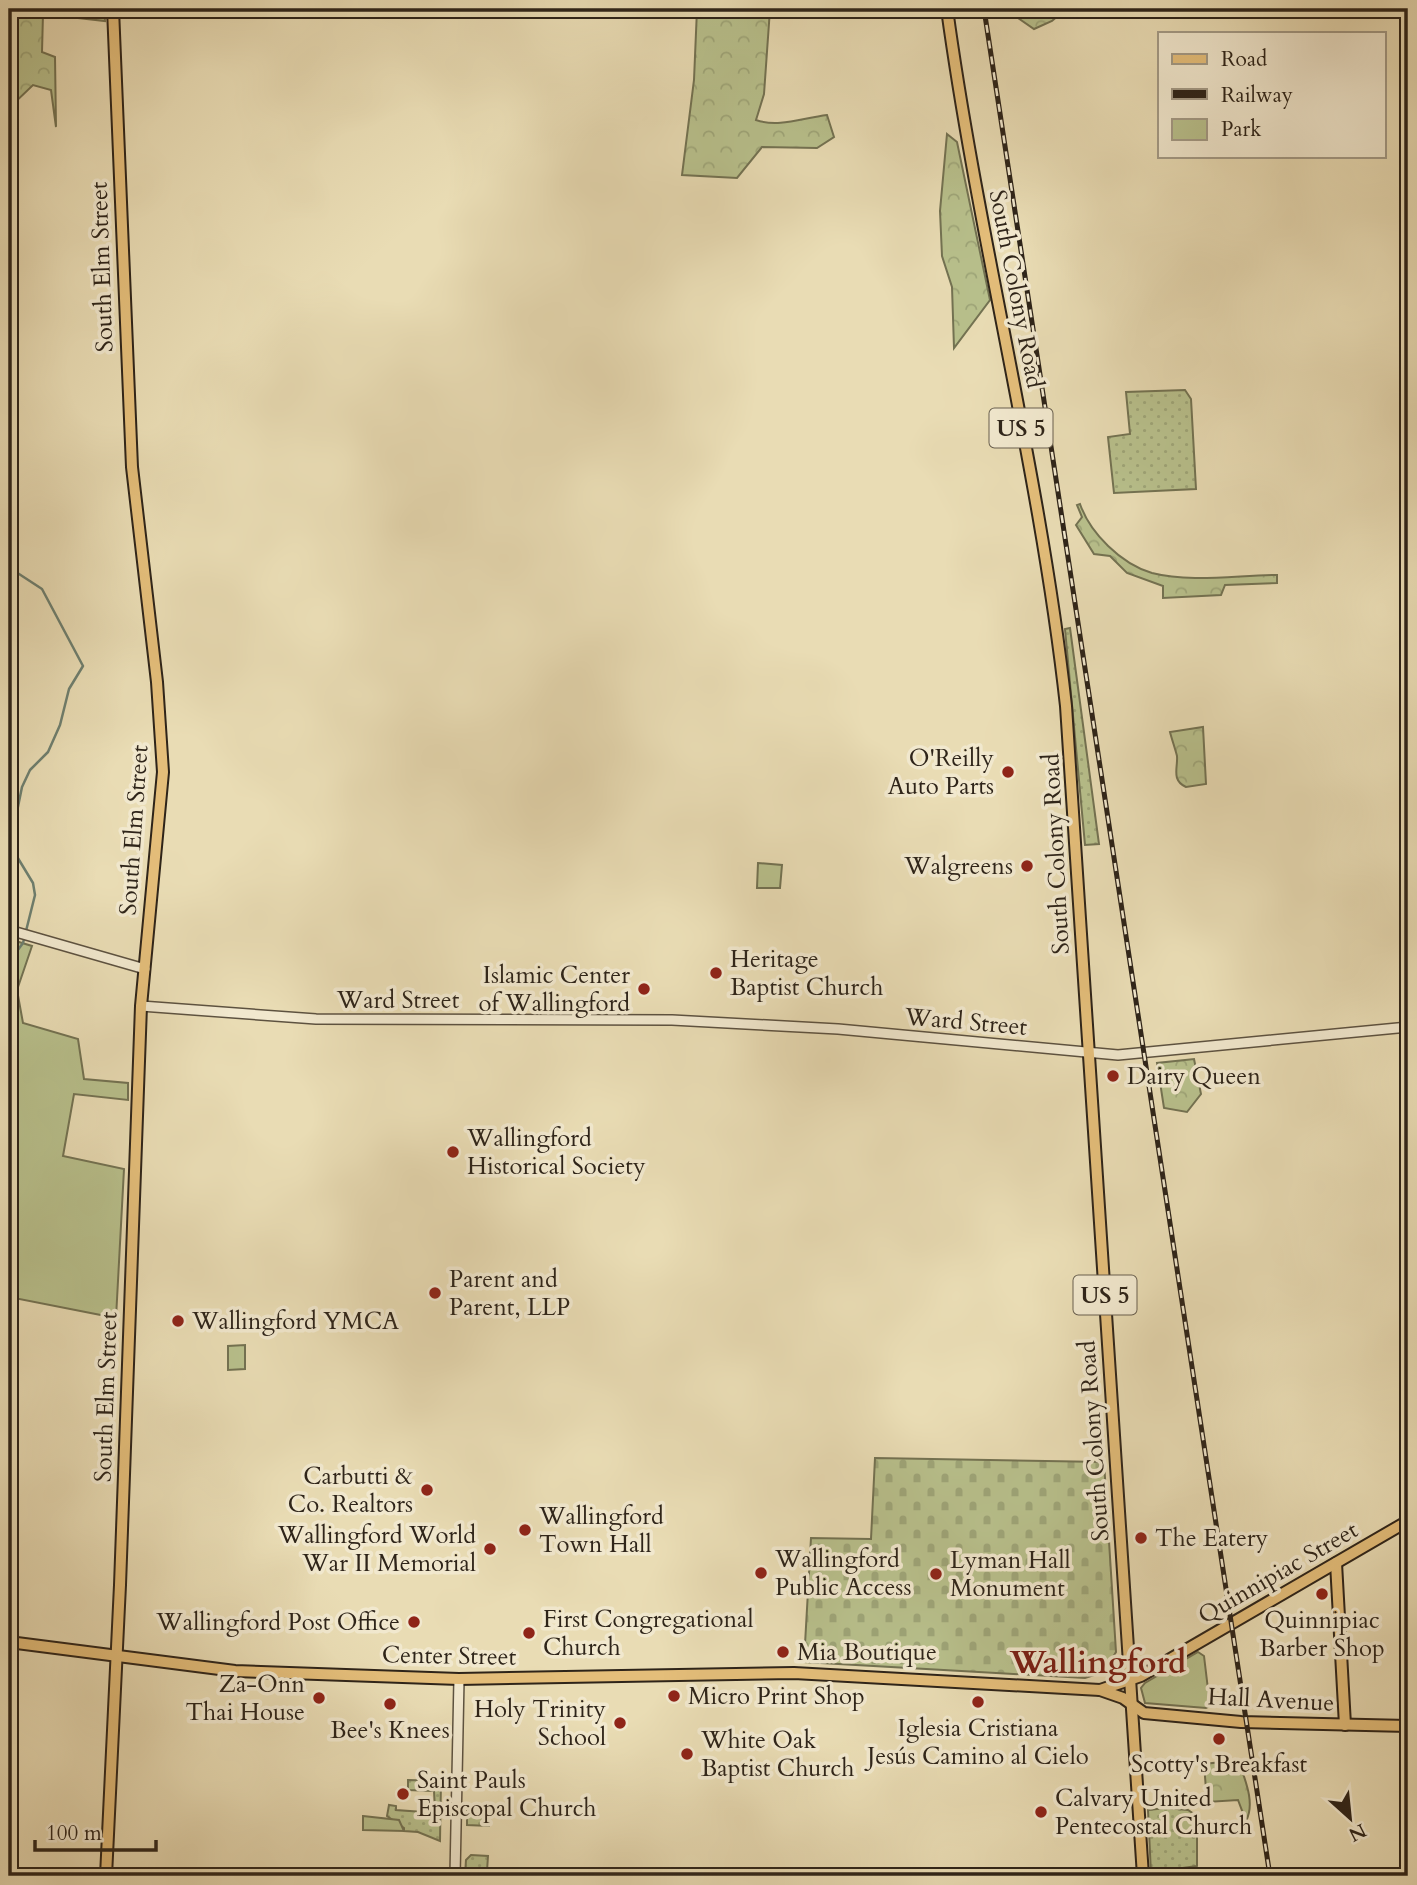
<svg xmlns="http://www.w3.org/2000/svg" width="1417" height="1885" viewBox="0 0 1417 1885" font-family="Cardo,serif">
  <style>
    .grass { fill: url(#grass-dots); stroke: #737252; stroke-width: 2 }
    .forest { fill: url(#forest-crowns); stroke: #737252; stroke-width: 2 }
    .cemetery { fill: url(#cemetery-stones); stroke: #737252; stroke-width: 2 }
    .green { fill: #b8c08c; stroke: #737252; stroke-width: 2 }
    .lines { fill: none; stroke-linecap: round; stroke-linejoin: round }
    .stream { stroke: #6e7f6f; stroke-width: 2.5 }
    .minor-casing { stroke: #5d5240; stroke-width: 12 }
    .major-casing { stroke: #2e2419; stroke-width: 14 }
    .minor { stroke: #f1e8ce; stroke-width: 9 }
    .major { stroke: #e4be7a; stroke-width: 10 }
    .rail-casing { stroke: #2e2419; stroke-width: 5 }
    .rail { stroke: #f1e8ce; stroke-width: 2.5; stroke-dasharray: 8; stroke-linecap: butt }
    .poi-dot { fill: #8f2418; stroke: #f1e8ce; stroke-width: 2.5 }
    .labels { text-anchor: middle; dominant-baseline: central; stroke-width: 7; stroke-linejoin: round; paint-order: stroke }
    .shield { fill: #f1e8ce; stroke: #685f4f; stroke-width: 2 }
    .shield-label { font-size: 23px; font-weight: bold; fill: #2e2419 }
    .street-label { font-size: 24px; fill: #2e2419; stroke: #f1e8ce }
    .poi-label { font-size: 24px; fill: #2e2419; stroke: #f1e8ce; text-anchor: start }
    .district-label { font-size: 32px; font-weight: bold; fill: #7a1f14; stroke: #f1e8ce }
  </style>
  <defs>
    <pattern id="grass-dots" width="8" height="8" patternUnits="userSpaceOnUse" patternTransform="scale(1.75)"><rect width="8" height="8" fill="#b8c08c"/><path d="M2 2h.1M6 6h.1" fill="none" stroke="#9ea578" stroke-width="1.8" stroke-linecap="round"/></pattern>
    <pattern id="forest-crowns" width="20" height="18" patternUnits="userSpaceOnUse" patternTransform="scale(1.75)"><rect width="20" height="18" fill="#b8c08c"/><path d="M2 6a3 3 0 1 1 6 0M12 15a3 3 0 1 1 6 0" fill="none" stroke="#9ea578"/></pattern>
    <pattern id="cemetery-stones" width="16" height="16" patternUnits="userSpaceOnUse" patternTransform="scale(1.75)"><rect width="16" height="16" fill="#b8c08c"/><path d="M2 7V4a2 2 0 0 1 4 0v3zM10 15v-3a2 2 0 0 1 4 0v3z" fill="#9ea578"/></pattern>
  </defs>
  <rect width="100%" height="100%" fill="#e9dcb4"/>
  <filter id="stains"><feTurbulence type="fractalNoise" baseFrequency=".00286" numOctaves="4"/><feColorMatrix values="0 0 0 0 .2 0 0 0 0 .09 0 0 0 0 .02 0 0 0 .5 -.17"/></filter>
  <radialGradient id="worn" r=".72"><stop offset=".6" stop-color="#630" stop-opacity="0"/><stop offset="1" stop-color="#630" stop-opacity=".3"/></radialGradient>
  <!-- grass -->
  <g class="grass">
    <polygon points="1185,390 1191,399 1196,489 1114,493 1108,437 1130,434 1126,392"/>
    <polygon points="1070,628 1099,844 1085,845 1065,629"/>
    <polygon points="408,1780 441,1781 440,1841 418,1832 404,1831 404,1828 387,1816 389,1805 396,1806 396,1810 438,1813 435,1810 434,1791 408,1790"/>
    <polygon points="467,1808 488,1808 489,1826 467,1825"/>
    <polygon points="1166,1808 1188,1810 1197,1816 1197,1866 1183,1868 1180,1873 1151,1874 1148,1810"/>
    <polygon points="471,1855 488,1856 487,1871 481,1876 465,1876 466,1860"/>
  </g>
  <!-- forest -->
  <g class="forest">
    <path d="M 697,9 L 770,9 L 764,94 L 756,120 C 779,128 802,118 827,115 L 834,137 L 817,148 L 762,147 L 737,178 L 682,175 L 694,80 Z"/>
    <polygon points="1018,9 1066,9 1052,21 1034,29 1018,18"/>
    <polygon points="9,10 43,14 42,52 55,57 56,127 51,90 33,85 9,108 12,42"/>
    <polygon points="947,134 957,142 990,300 954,348 952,287 942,256 940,211"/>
    <path d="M 1080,504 C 1090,533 1121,564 1152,573 C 1191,583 1238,575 1277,575 L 1277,583 L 1225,585 L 1221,595 L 1163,598 L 1163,586 L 1127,573 L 1110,556 L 1094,554 L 1076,525 L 1082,517 L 1077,505 Z"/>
    <path d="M 1203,727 L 1206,784 L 1186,787 C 1171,780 1178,768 1177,756 C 1175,748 1172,740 1170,732 Z"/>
    <polygon points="1194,1059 1201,1094 1187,1112 1164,1108 1157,1063"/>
    <path d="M 1231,1761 L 1240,1765 C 1246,1782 1255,1804 1246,1821 L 1238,1800 L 1207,1802 L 1204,1764 Z"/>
  </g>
  <!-- cemetery -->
  <polygon class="cemetery" points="875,1458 1104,1462 1116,1652 1104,1672 1085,1678 804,1662 811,1538 871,1539"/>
  <!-- green -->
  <g class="green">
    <polygon points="104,9 105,21 9,10 9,9"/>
    <polygon points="758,863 782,865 780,888 757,888"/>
    <polygon points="9,939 32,946 17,990 23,1023 78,1039 84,1079 128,1083 128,1100 74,1094 63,1156 124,1169 116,1318 9,1297"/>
    <polygon points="245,1345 245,1369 228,1370 228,1346"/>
    <polygon points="1198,1652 1204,1656 1210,1706 1206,1708 1145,1703 1141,1688 1145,1683"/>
    <polygon points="363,1816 399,1820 404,1831 363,1830"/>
  </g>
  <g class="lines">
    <!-- stream -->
    <polyline class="stream" points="9,553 16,572 42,589 83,666 69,689 60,725 48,752 30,770 22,787 12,836 13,850 33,883 35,895 23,943 9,962"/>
    <!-- minor casing -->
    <g class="minor-casing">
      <g id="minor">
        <polyline points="9,930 145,969"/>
        <polyline points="141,1006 316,1019 672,1020 838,1029 1118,1055 1408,1027"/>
        <polyline points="455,1876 459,1679"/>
      </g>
    </g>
    <!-- major casing -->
    <g class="major-casing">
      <g id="major">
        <path d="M 947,9 C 979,242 1040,472 1066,706 L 1143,1876"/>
        <polyline points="1336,1563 1345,1725"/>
        <polyline points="9,1642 235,1671 459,1679 794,1673 1100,1690 1141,1676 1408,1521"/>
        <polyline points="1100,1690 1123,1698 1144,1713 1241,1722 1408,1726"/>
        <polyline points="106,1876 120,1585 141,1006 163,772 157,682 132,467 113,9"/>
      </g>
    </g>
    <!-- minor -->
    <use href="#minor" class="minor"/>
    <!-- major -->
    <use href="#major" class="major"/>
    <!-- rail casing -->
    <g class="rail-casing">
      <polyline id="rail" points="984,9 1270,1876"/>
    </g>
    <!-- rail -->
    <use href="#rail" class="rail"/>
  </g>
  <!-- markers -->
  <g class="poi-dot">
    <circle cx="1008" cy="772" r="7"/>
    <circle cx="1027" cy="866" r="7"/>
    <circle cx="716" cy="973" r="7"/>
    <circle cx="644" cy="989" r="7"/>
    <circle cx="1113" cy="1076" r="7"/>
    <circle cx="453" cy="1152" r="7"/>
    <circle cx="435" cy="1293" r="7"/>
    <circle cx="178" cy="1321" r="7"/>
    <circle cx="427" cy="1490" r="7"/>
    <circle cx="525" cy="1530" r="7"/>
    <circle cx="1141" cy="1538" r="7"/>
    <circle cx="490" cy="1549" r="7"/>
    <circle cx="761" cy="1573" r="7"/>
    <circle cx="936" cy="1574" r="7"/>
    <circle cx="1322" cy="1594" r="7"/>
    <circle cx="414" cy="1622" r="7"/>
    <circle cx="529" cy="1633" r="7"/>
    <circle cx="783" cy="1652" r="7"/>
    <circle cx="674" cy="1696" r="7"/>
    <circle cx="319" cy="1698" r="7"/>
    <circle cx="978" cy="1702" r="7"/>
    <circle cx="390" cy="1704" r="7"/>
    <circle cx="620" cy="1723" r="7"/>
    <circle cx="1219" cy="1739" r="7"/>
    <circle cx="687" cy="1754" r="7"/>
    <circle cx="403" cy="1794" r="7"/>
    <circle cx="1041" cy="1812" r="7"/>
  </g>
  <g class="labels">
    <!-- shield labels -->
    <g class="shield">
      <rect x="989.5" y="408.5" width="63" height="39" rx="5"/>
      <rect x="1073.5" y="1275.5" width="63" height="39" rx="5"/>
    </g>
    <g class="shield-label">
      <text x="1021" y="428">US 5</text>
      <text x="1105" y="1295">US 5</text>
    </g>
    <!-- street labels -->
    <g class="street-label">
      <text transform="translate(102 267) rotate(-92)">South Elm Street</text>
      <text transform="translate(1016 289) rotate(79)">South Colony Road</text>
      <text transform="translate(134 830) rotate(-86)">South Elm Street</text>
      <text transform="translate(1056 854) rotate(-93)">South Colony Road</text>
      <text x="398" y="1000">Ward Street</text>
      <text transform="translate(966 1022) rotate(5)">Ward Street</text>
      <text transform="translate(106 1397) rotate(-88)">South Elm Street</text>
      <text transform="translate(1094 1441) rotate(-94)">South Colony Road</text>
      <text transform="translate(1278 1573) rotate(-30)">Quinnipiac Street</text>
      <text transform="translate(449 1656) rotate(1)">Center Street</text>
      <text transform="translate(1271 1700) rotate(3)">Hall Avenue</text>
    </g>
    <!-- poi labels -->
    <g class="poi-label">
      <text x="994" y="758" text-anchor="end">O'Reilly<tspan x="994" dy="28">Auto Parts</tspan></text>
      <text x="1013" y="866" text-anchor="end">Walgreens</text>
      <text x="730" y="959">Heritage<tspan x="730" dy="28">Baptist Church</tspan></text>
      <text x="630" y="975" text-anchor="end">Islamic Center<tspan x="630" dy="28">of Wallingford</tspan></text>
      <text x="1127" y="1076">Dairy Queen</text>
      <text x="467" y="1138">Wallingford<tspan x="467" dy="28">Historical Society</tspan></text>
      <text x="449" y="1279">Parent and<tspan x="449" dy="28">Parent, LLP</tspan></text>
      <text x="192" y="1321">Wallingford YMCA</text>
      <text x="413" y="1476" text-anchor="end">Carbutti &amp;<tspan x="413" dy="28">Co. Realtors</tspan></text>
      <text x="539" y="1516">Wallingford<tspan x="539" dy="28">Town Hall</tspan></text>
      <text x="476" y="1535" text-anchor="end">Wallingford World<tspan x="476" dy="28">War II Memorial</tspan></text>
      <text x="1155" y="1538">The Eatery</text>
      <text x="775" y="1559">Wallingford<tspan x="775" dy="28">Public Access</tspan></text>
      <text x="950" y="1560">Lyman Hall<tspan x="950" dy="28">Monument</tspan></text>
      <text x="543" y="1619">First Congregational<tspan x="543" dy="28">Church</tspan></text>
      <text x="1322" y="1620" text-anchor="middle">Quinnipiac<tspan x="1322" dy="28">Barber Shop</tspan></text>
      <text x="400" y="1622" text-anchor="end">Wallingford Post Office</text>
      <text x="797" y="1652">Mia Boutique</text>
      <text x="305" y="1684" text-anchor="end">Za-Onn<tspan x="305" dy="28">Thai House</tspan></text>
      <text x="688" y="1696">Micro Print Shop</text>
      <text x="606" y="1709" text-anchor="end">Holy Trinity<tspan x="606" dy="28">School</tspan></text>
      <text x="978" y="1728" text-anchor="middle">Iglesia Cristiana<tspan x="978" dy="28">Jesús Camino al Cielo</tspan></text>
      <text x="390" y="1730" text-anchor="middle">Bee's Knees</text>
      <text x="701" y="1740">White Oak<tspan x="701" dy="28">Baptist Church</tspan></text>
      <text x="1219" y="1764" text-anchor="middle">Scotty's Breakfast</text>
      <text x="417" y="1780">Saint Pauls<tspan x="417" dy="28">Episcopal Church</tspan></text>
      <text x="1055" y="1798">Calvary United<tspan x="1055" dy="28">Pentecostal Church</tspan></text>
    </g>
    <!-- district labels -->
    <g class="district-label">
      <text x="1098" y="1663">Wallingford</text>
    </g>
  </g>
  <!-- margin -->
  <rect width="1417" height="1885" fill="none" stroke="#e9dcb4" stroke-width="35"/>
  <rect x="10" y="10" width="1396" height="1864" fill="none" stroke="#2e2419" stroke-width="3.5"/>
  <rect x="18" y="18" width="1382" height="1850" fill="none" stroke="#2e2419" stroke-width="2"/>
  <!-- legend -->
  <rect x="1158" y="32" width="228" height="126" fill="#f1e8ce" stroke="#a39a86" stroke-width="2"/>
  <rect x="1172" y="54" width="35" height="10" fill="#e4be7a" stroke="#a39a86" stroke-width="2"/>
  <text x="1221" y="66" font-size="21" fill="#2e2419">Road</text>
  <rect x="1172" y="89" width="35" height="10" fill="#2e2419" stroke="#a39a86" stroke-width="2"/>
  <text x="1221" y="102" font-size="21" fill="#2e2419">Railway</text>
  <rect x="1172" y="119" width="35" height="21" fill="#b8c08c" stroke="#a39a86" stroke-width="2"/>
  <text x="1221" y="136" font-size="21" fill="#2e2419">Park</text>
  <!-- north arrow -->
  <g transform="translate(1350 1818) rotate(153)" stroke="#f1e8ce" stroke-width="5" paint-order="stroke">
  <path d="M0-5L12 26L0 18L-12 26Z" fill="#2e2419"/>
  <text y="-10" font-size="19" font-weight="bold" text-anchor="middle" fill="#2e2419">N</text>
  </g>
  <!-- scale -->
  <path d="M35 1840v10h121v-10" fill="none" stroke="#2e2419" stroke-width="3.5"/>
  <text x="46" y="1840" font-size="21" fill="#2e2419" stroke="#f1e8ce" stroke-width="5" paint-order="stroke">100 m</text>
  <rect width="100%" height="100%" filter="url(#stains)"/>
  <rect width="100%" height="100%" fill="url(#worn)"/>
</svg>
